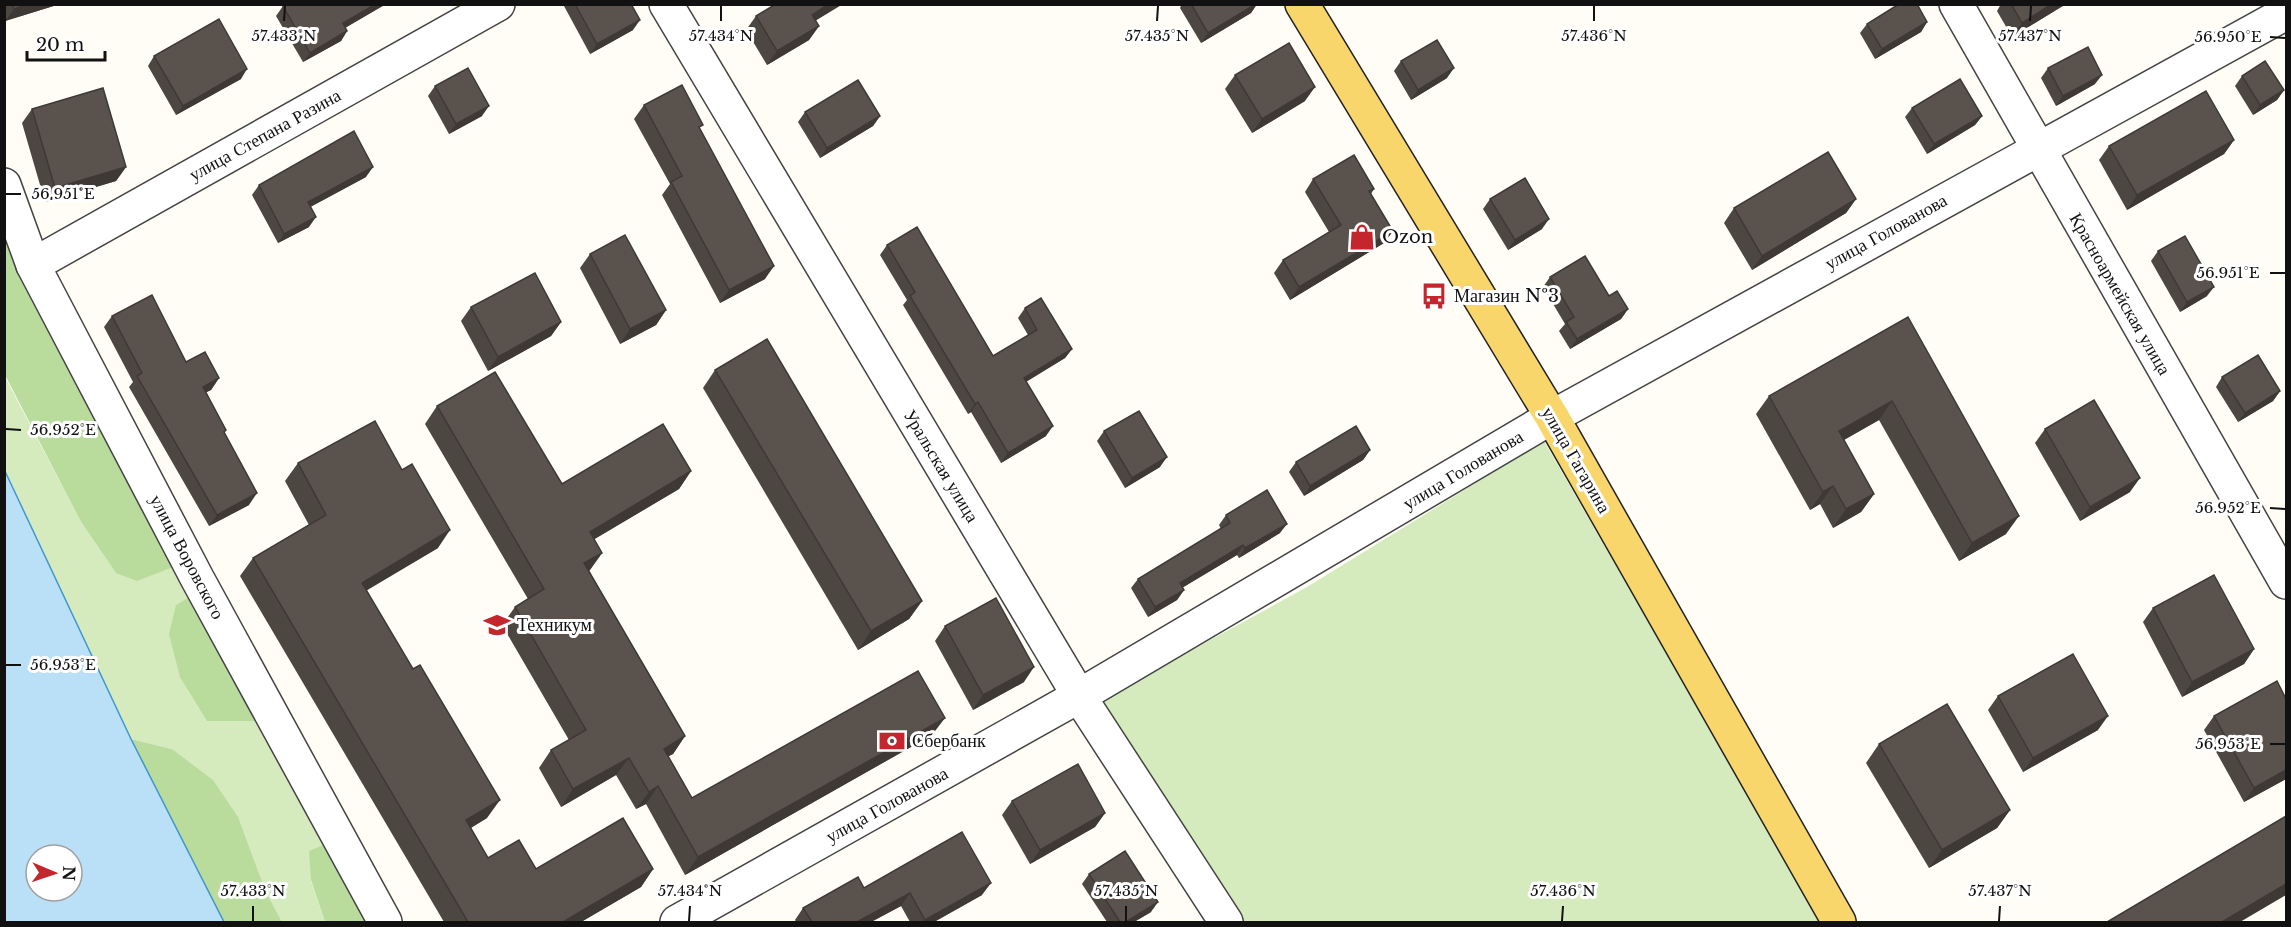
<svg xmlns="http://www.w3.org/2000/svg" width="2291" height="927" viewBox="0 0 2291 927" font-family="'Libre Baskerville',serif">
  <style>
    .green { fill: #d5ebbd }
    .forest { fill: #b9dc9c }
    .water { fill: #b9e0f7; stroke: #3f96cf; stroke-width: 1.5; fill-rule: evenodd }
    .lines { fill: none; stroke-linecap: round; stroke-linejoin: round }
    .minor-casing { stroke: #444; stroke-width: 36 }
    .major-casing { stroke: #222; stroke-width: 36 }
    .minor { stroke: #fff; stroke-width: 33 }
    .major { stroke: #f9d66b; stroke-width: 33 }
    .wall { fill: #4d4742 }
    .shaded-wall { fill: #3f3936 }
    .building { fill: #5a524d; stroke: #3f3936; stroke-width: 1.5 }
    .ticks { fill: none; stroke: #111; stroke-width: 2 }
    .labels { text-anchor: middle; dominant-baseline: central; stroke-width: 6; stroke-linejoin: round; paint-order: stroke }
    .street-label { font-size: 18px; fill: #111; stroke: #fff }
    .poi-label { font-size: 18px; fill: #111; stroke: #fff; text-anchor: start }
    .ticks-label { font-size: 15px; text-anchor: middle; fill: #111; stroke: #fff; stroke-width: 6; stroke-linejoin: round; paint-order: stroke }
  </style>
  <rect width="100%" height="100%" fill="#fffdf5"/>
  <!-- green -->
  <g class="green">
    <polygon points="4,375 81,522 116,573 178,565 258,721 331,842 311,881 325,922 282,922 265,890 172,749 131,739 5,469"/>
    <polygon points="1544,441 1821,922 1239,922 1095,703 1307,587"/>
  </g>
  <!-- forest -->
  <g class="forest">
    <polygon points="4,220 178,565 137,581 116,573 81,522 5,375"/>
    <polygon points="193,595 258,721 207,721 180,677 169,634 176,605"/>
    <polygon points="131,739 172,749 213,780 238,817 265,890 282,922 224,922"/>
    <polygon points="331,842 377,922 325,922 311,880 309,851"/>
  </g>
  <!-- water -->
  <path class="water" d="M 4,469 L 131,739 L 224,922 L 5,922 ZM 36,855 L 72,855 L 72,891 L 36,891 Z"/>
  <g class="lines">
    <!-- minor casing -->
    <g class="minor-casing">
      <g id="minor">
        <polyline points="666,4 1079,696 1226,922"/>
        <polyline points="1956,4 2286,582"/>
        <polyline points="4,185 33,265 197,578 385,922"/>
        <polyline points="33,265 498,4"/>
        <polyline points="677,922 1079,696 1552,417 2286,13"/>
      </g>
    </g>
    <!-- major casing -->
    <g class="major-casing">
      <polyline id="major" points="1302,4 1552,417 1839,922"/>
    </g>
    <!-- minor -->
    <use href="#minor" class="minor"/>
    <!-- major -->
    <use href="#major" class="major"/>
  </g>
  <!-- wall -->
  <g class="wall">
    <polygon points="4,4 60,4 5,21"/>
    <polygon points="285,4 386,4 345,28 347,31 341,41 303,62 276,16 283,6"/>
    <polygon points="565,4 631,4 633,30 590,54 564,6"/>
    <polygon points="1182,4 1257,4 1251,13 1201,43 1180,8"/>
    <polygon points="2001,4 2066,4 2012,37 1997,11"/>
    <polygon points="756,16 819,26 809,40 767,65 746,30"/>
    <polygon points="1927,22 1921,32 1875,59 1860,33 1867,24"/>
    <polygon points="154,56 241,79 176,115 148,66"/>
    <polygon points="1401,61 1447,78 1411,100 1394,71"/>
    <polygon points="2048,68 2095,84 2056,106 2041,78"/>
    <polygon points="1235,75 1305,101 1252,133 1225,89"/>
    <polygon points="2242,76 2284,90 2277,100 2253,115 2235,86"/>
    <polygon points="435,86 482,116 449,134 428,96"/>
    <polygon points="644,105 700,129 765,279 720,303 662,195 670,184 634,119"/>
    <polygon points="1912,108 1982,116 1975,125 1927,154 1905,117"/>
    <polygon points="32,109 126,167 116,181 45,202 22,123"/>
    <polygon points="805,112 880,116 873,126 820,158 798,122"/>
    <polygon points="2234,140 2224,154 2127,210 2099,160 2109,146"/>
    <polygon points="366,177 310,207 309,227 278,243 252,195 259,185"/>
    <polygon points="1313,179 1374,189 1371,194 1393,231 1384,243 1290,300 1274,273 1283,260 1329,232 1305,192"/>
    <polygon points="1490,199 1542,229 1508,250 1483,209"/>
    <polygon points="1856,199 1846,213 1752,270 1724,223 1734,208"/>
    <polygon points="887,245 993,356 1028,335 1018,318 1025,308 1072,349 1065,358 1026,382 1046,436 1001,463 971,412 968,414 903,305 907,300 880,255"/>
    <polygon points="2158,251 2207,296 2180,312 2151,261"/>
    <polygon points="590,254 666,310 656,325 620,344 580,268"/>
    <polygon points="1550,277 1609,296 1628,309 1621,319 1570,349 1559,331 1565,324 1543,287"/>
    <polygon points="471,307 561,322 551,336 488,371 461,321"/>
    <polygon points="112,316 186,362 219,378 211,390 206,392 226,430 224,433 249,505 209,526 129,387 133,382 104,327"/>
    <polygon points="1908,317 2006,534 1959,561 1879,420 1844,440 1874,494 1861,512 1833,528 1820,504 1810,510 1756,414 1769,396"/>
    <polygon points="715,370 922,601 909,619 858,650 703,388"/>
    <polygon points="2222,377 2280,391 2273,401 2238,422 2216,387"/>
    <polygon points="437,406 562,484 691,471 679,489 594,539 602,553 589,571 685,736 673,754 668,756 692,798 932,735 685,875 646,804 636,809 616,775 561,807 539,768 551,750 569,740 502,625 515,607 528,599 425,424"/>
    <polygon points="2045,429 2130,492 2080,521 2035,443"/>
    <polygon points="1104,431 1160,467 1125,488 1097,441"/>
    <polygon points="1370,450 1363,460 1304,496 1289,472 1296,462"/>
    <polygon points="298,463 438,548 366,590 487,818 471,828 488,858 536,869 653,869 641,887 581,922 444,922 240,576 253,558 309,525 285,481"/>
    <polygon points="1226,515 1280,533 1239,558 1237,555 1182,588 1184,590 1177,600 1148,617 1131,588 1138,579 1221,529 1219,525"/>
    <polygon points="2153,608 2254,649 2244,664 2182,697 2143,622"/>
    <polygon points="945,626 1024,682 973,710 935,641"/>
    <polygon points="1998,696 2098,730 2023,772 1988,710"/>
    <polygon points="2286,699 2286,779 2244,802 2204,730 2214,716"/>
    <polygon points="1879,744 2010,810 1997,828 1929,868 1866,763"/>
    <polygon points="1012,801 1105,813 1095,827 1030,864 1002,815"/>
    <polygon points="1089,874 1151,912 1134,922 1107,922 1082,884"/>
    <polygon points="864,888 982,895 934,922 910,922 901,906 871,922 796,922 795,920 803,908"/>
  </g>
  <!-- shaded-wall -->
  <g class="shaded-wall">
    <polygon points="27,4 60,4 5,21 14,9"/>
    <polygon points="376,4 386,4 336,33 343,23"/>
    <polygon points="829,4 843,4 802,29 812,15"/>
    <polygon points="1256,4 1257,4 1251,13 1201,43 1208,33"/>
    <polygon points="2052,4 2066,4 2012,37 2022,23"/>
    <polygon points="640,20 633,30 590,54 597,44"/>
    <polygon points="1927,22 1921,32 1875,59 1882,49"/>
    <polygon points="819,26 809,40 767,65 777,51"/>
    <polygon points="347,31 341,41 303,62 310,53"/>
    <polygon points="1454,68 1447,78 1411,100 1418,90"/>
    <polygon points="247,69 241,79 176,115 183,106"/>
    <polygon points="2102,75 2095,84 2056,106 2063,96"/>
    <polygon points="1315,87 1305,101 1252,133 1262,119"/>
    <polygon points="2284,90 2277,100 2253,115 2260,105"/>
    <polygon points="489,106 482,116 449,134 456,124"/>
    <polygon points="880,116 873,126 820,158 827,148"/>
    <polygon points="1982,116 1975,125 1927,154 1934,144"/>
    <polygon points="2234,140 2224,154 2127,210 2137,195"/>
    <polygon points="126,167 116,181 45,202 55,188"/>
    <polygon points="373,167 366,177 301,212 308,202"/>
    <polygon points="1856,199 1846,213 1752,270 1762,256"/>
    <polygon points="316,217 309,227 278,243 284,234"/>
    <polygon points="1549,219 1542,229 1508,250 1515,240"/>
    <polygon points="1393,231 1384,243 1290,300 1299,287"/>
    <polygon points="774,266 765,279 720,303 729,290"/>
    <polygon points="2214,287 2207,296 2180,312 2187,302"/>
    <polygon points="1628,309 1621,319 1570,349 1577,339"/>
    <polygon points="666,310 656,325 620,344 630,329"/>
    <polygon points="561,322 551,336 488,371 498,357"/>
    <polygon points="1072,349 1065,358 1017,387 1024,378"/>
    <polygon points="219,378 211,390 195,398 203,387"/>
    <polygon points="2280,391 2273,401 2238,422 2245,413"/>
    <polygon points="1892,401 1879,420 1826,450 1839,431"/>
    <polygon points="978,402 971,412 968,414 975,404"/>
    <polygon points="1053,426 1046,436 1001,463 1008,453"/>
    <polygon points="1370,450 1363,460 1304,496 1310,486"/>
    <polygon points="1167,457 1160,467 1125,488 1132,478"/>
    <polygon points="691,471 679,489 578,549 590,532"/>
    <polygon points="2140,478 2130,492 2080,521 2090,507"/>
    <polygon points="1833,486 1820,504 1810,510 1823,492"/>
    <polygon points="257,493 249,505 209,526 217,515"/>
    <polygon points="1874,494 1861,512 1833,528 1846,509"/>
    <polygon points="2019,516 2006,534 1959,561 1972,543"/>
    <polygon points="1287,524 1280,533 1239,558 1245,548"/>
    <polygon points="450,530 438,548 349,601 362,583"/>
    <polygon points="1243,545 1237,555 1173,593 1180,583"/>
    <polygon points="602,553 590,570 572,581 584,563"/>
    <polygon points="1184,590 1177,600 1148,617 1155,607"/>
    <polygon points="922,601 909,619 858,650 871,631"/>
    <polygon points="2254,649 2244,664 2182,697 2192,682"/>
    <polygon points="1034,667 1024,682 973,710 983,695"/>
    <polygon points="2108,716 2098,730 2023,772 2033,758"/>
    <polygon points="945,718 932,735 685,875 698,857"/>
    <polygon points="685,736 673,754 651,766 664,749"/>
    <polygon points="629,758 616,775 561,807 573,789"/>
    <polygon points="2286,770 2286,779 2244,802 2254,788"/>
    <polygon points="658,786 646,804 636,809 649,792"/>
    <polygon points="500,800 487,818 453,838 466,820"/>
    <polygon points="2010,810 1997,828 1929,868 1942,850"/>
    <polygon points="1105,813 1095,827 1030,864 1040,850"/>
    <polygon points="653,869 641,887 581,922 563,922"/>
    <polygon points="991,883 982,895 934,922 923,922 925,920"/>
    <polygon points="2286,884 2286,895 2240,922 2222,922"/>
    <polygon points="910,893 901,906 871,922 857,922"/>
    <polygon points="1158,902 1151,912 1134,922 1126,922"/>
  </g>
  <!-- building -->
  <g class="building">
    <polygon points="12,4 27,4 14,9"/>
    <polygon points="285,4 376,4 343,23 347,31 310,53 283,6"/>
    <polygon points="575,4 631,4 640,20 597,44"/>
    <polygon points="776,4 829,4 812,15 819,26 777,51 756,16"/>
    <polygon points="1191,4 1256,4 1208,33"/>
    <polygon points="1899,4 1917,4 1927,22 1882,49 1867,24"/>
    <polygon points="2011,4 2052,4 2022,23"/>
    <polygon points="219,19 247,69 183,106 154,56"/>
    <polygon points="1437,40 1454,68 1418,90 1401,61"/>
    <polygon points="1289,43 1315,87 1262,119 1235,75"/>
    <polygon points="2088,47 2102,75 2063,96 2048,68"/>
    <polygon points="2265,61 2284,90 2260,105 2242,76"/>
    <polygon points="468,68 489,106 456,124 435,86"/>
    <polygon points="1960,79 1982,116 1934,144 1912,108"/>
    <polygon points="858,80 880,116 827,148 805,112"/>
    <polygon points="682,85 703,125 699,127 774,266 729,290 671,182 682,176 644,105"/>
    <polygon points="103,88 126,167 55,188 32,109"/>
    <polygon points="2206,91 2234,140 2137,195 2109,146"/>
    <polygon points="354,131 373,167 308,202 316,217 284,234 259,185"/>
    <polygon points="1828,152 1856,199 1762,256 1734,208"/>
    <polygon points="1354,155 1374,189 1369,191 1393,231 1299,287 1283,260 1341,225 1313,179"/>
    <polygon points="1525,178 1549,219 1515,240 1490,199"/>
    <polygon points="917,227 993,356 1037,330 1025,308 1041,298 1072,349 1024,378 1053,426 1008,453 978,402 975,404 910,296 915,292 887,245"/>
    <polygon points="625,235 666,310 630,329 590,254"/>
    <polygon points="2185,236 2214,287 2187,302 2158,251"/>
    <polygon points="1585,256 1609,296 1617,291 1628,309 1577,339 1566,322 1574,317 1550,277"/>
    <polygon points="535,273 561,322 498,357 471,307"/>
    <polygon points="152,295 186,362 205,352 219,378 203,387 226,430 224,432 257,493 217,515 137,376 142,373 112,316"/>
    <polygon points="1908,317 2019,516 1972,543 1892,401 1839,431 1874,494 1846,509 1833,486 1823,492 1769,396"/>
    <polygon points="767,339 922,601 871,631 715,370"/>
    <polygon points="2258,355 2280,391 2245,413 2222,377"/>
    <polygon points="495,372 562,484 663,424 691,471 590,532 602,553 584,563 685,736 664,749 692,798 918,671 945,718 698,857 658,786 649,792 629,758 573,789 551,750 586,730 515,607 544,589 437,406"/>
    <polygon points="2094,400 2140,478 2090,507 2045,429"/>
    <polygon points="1139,411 1167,457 1132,478 1104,431"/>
    <polygon points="375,421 402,470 412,464 450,530 362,583 413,669 420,665 500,800 466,820 488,858 519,840 536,869 623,818 653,869 563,922 468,922 253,558 326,515 298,463"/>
    <polygon points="1356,426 1370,450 1310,486 1296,462"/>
    <polygon points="1267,490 1287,524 1245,548 1243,545 1180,583 1184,590 1155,607 1138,579 1230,523 1226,515"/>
    <polygon points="2214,575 2254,649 2192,682 2153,608"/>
    <polygon points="996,598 1034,667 983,695 945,626"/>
    <polygon points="2073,654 2108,716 2033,758 1998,696"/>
    <polygon points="2277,681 2286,699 2286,770 2254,788 2214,716"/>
    <polygon points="1947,704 2010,810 1942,850 1879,744"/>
    <polygon points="1078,764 1105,813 1040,850 1012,801"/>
    <polygon points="2286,816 2286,884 2222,922 2107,922"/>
    <polygon points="962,832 991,883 925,920 910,893 857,922 812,922 803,908 858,877 864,888"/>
    <polygon points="1125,851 1158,902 1126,922 1120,922 1089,874"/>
  </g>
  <!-- ticks -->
  <path class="ticks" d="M 284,21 L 285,6M 721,21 L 721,6M 1157,21 L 1158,6M 1594,21 L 1594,6M 2030,21 L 2031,6M 2270,37 L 2285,38M 6,194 L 21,194M 2270,273 L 2285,273M 6,429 L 21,430M 2270,508 L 2285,509M 6,665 L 21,665M 2270,744 L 2285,744M 253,921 L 253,906M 689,921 L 690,906M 1126,921 L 1126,906M 1562,921 L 1563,906M 1999,921 L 2000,906"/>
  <!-- icons -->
  <defs>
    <g id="shop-bare" transform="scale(2.07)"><path d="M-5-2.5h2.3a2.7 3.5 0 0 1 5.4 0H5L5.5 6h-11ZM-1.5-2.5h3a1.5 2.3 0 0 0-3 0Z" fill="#c4262e" stroke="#fff" stroke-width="2.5" paint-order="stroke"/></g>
    <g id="bus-bare" transform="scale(2.07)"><path d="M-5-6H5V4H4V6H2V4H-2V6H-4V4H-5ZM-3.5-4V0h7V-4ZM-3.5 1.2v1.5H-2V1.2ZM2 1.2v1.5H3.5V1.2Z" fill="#c4262e" stroke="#fff" stroke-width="2.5" paint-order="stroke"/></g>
    <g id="university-bare" transform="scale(2.07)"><path d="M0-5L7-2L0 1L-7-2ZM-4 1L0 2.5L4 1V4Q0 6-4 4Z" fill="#c4262e" stroke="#fff" stroke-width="2.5" paint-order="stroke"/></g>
    <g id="bank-bare" transform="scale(2.07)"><path d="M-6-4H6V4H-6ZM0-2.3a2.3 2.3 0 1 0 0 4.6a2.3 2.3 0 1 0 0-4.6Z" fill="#c4262e" stroke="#fff" stroke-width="2.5" paint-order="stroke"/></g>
  </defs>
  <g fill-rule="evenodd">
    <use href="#shop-bare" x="1362" y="237"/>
    <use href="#bus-bare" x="1434" y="296"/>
    <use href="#university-bare" x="497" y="625"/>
    <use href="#bank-bare" x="892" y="741"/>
  </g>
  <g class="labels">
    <!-- street labels -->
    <g class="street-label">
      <text transform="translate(265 135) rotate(-29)">улица Степана Разина</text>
      <text transform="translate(1886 232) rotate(-29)">улица Голованова</text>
      <text transform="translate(2120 294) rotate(60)">Красноармейская улица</text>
      <text transform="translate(1576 460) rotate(60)">улица Гагарина</text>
      <text transform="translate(941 466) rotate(59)">Уральская улица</text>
      <text transform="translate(1463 470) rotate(-31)">улица Голованова</text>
      <text transform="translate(187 557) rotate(62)">улица Воровского</text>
      <text transform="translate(887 805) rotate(-29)">улица Голованова</text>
    </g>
    <!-- poi labels -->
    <g class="poi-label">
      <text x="1382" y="237">Ozon</text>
      <text x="1454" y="296">Магазин №3</text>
      <text x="517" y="625">Техникум</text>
      <text x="912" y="741">Сбербанк</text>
    </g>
  </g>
  <g class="ticks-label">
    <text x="284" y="41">57.433°N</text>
    <text x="721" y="41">57.434°N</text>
    <text x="1157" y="41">57.435°N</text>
    <text x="1594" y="41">57.436°N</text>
    <text x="2030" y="41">57.437°N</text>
    <text x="2228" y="42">56.950°E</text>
    <text x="63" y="199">56.951°E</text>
    <text x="2228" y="278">56.951°E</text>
    <text x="63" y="435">56.952°E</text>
    <text x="2228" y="513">56.952°E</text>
    <text x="63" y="670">56.953°E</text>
    <text x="2228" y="749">56.953°E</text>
    <text x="253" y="896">57.433°N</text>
    <text x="690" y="896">57.434°N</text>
    <text x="1126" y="896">57.435°N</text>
    <text x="1563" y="896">57.436°N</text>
    <text x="2000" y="896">57.437°N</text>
  </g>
  <!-- border -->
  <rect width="2291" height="927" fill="none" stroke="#111111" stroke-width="12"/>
  <!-- north arrow -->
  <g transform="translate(54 873) rotate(92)"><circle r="28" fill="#ffffff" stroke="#a0a0a0" stroke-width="1.5"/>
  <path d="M0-4.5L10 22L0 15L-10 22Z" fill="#c4262e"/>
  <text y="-9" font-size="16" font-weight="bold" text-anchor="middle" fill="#111111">N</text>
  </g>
  <!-- scale -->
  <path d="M27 51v9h78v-9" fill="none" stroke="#111111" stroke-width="3"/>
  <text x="36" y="51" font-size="18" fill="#111111" stroke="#ffffff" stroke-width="4.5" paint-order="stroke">20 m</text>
</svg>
